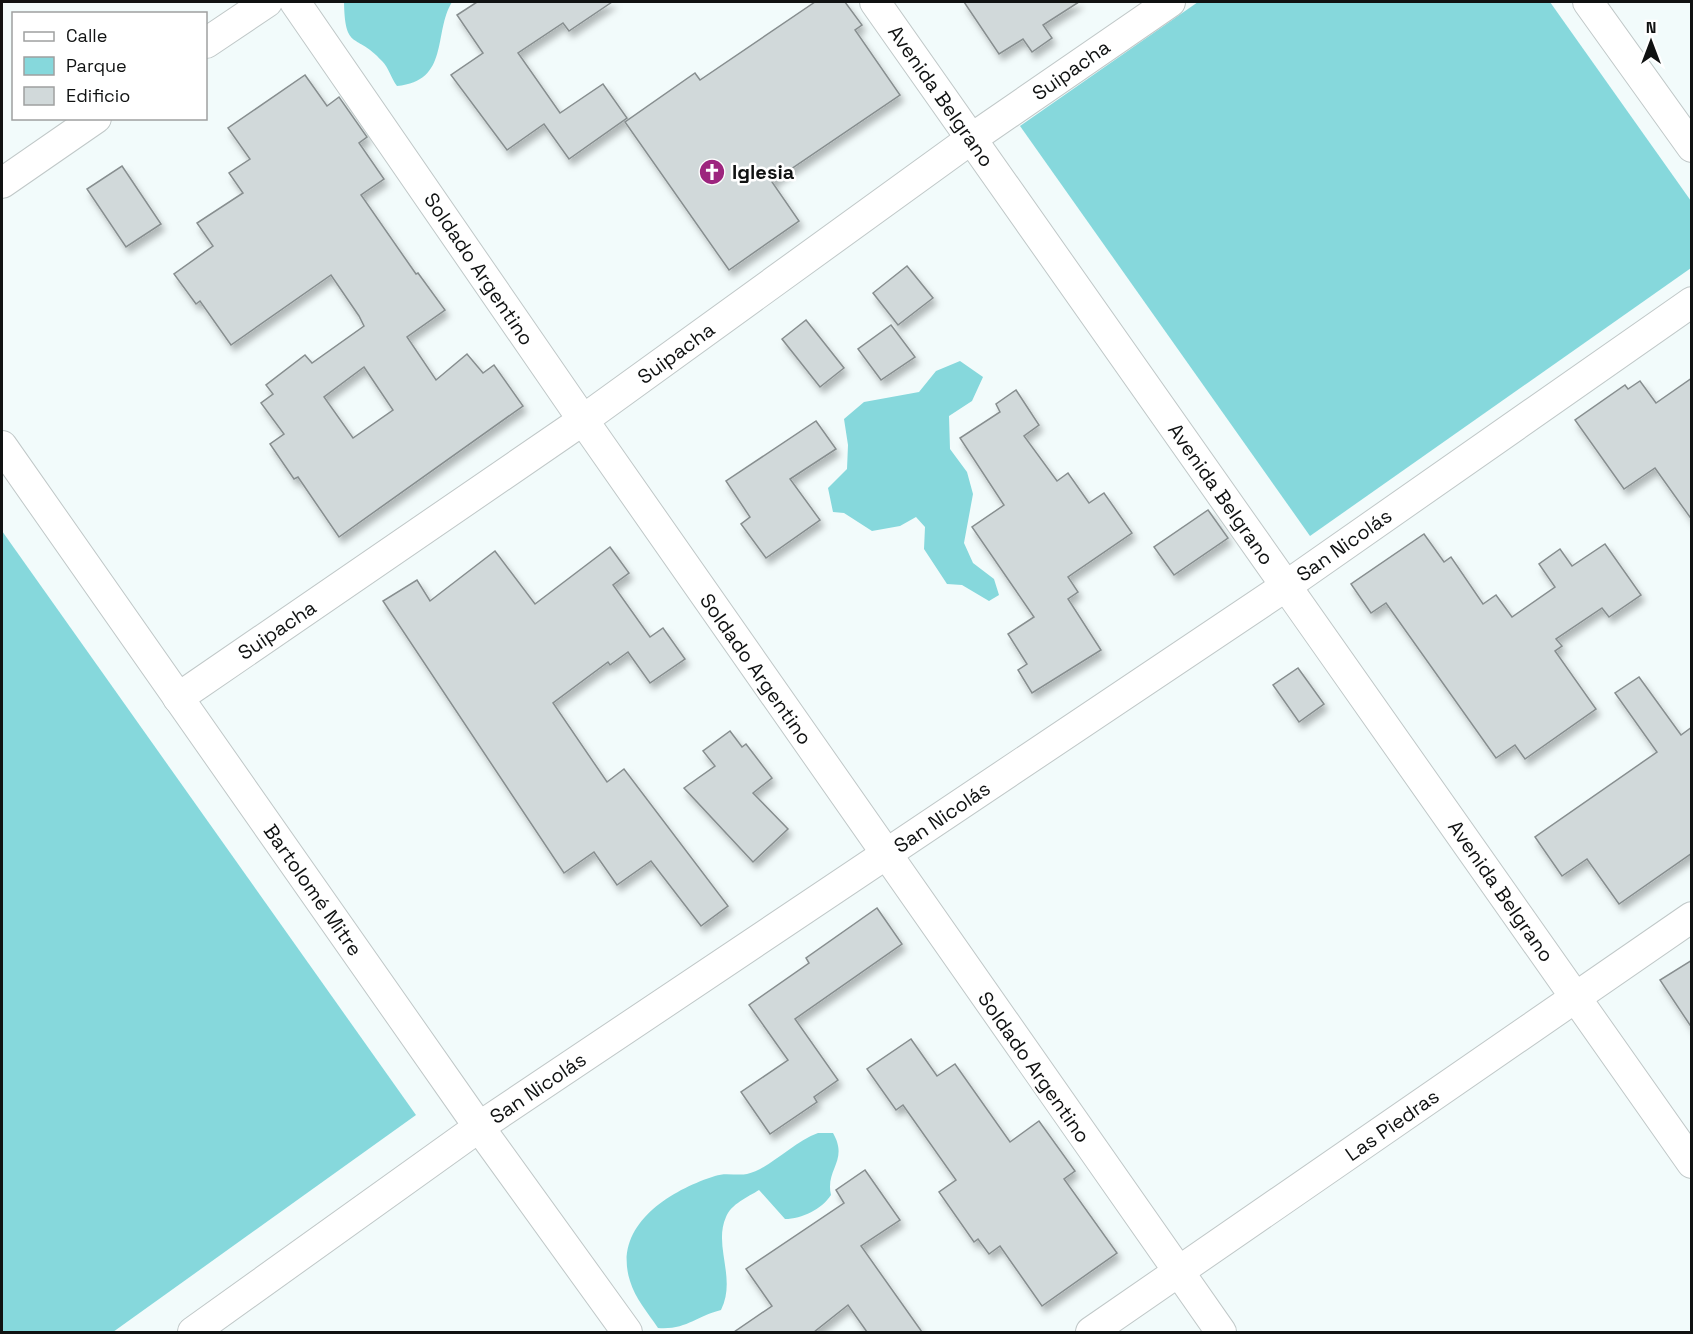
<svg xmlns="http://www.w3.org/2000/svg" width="1693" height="1334" viewBox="0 0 1693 1334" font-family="'Space Grotesk',sans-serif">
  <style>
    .green { fill: #86d8dc }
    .building { fill: #d1d9da; stroke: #878e8f; stroke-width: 1.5; fill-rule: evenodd; filter: url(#shadow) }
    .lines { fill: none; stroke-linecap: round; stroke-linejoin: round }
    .minor-casing { stroke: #c0c8c8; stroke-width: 32 }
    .minor { stroke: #fff; stroke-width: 30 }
    .labels { text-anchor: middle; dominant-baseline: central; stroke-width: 5; stroke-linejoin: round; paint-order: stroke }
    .street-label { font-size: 20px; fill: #101212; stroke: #fff }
    .poi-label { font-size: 20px; font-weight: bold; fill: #101212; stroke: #fff; text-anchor: start }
  </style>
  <defs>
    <filter id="shadow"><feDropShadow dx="3.5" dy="6" stdDeviation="3" flood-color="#0004"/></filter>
  </defs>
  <rect width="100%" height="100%" fill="#f2fbfb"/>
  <!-- green -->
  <g class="green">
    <path d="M 344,2 L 452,2 C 433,33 450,81 397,86 C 391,78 389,68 382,61 C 356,32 345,52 344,2 Z"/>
    <polygon points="1198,2 1550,2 1691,201 1691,268 1310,536 1020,126"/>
    <polygon points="960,361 983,377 972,401 949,416 950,449 967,472 973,494 964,543 973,563 994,579 999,595 989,601 962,585 947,584 924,549 925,527 916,517 900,526 872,531 844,513 833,512 828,488 847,469 848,445 844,419 864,402 919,392 936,371"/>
    <polygon points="2,531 416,1115 113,1332 2,1332"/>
    <path d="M 818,1133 L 833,1133 C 849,1161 825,1169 831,1195 C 822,1209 802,1219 785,1219 L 759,1190 C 748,1197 731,1204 726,1217 C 713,1246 737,1278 721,1310 C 696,1316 687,1330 658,1328 C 648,1313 635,1298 630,1281 C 612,1225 671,1190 715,1176 C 725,1172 737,1176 747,1174 C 768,1170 793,1142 818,1133 Z"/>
  </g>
  <!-- building -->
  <g class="building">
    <polygon points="477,2 612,2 569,31 563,23 518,53 560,113 603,84 627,118 569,159 544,124 507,150 451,75 483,53 457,15"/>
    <polygon points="815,2 845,2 862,25 855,30 900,95 772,182 799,221 729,270 625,122 695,73 700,80"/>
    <polygon points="964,2 1079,2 1043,25 1052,38 1032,52 1023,39 999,54"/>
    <path d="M 305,75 L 327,106 L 339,97 L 367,137 L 359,143 L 384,179 L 361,195 L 416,274 L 418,273 L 445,310 L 407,337 L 436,380 L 467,354 L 483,373 L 494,365 L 523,406 L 339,537 L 298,477 L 294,479 L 270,444 L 284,434 L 261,403 L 273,394 L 266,385 L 305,355 L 312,363 L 364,326 L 359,316 L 331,275 L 231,345 L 200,301 L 196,304 L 174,274 L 213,246 L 197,223 L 243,193 L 229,173 L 250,159 L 228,128 ZM 364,367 L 393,410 L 353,438 L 324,397 Z"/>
    <polygon points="122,166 161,224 126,247 87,189"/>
    <polygon points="907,266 933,298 898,325 873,293"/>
    <polygon points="806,320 844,368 820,387 782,339"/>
    <polygon points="891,325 915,357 881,380 858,349"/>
    <polygon points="1692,378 1692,520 1655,468 1624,489 1575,420 1625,385 1628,389 1640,381 1656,403"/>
    <polygon points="1016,390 1039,425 1024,436 1057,481 1068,473 1089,503 1104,493 1132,533 1068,577 1078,592 1068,599 1101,650 1032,693 1018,670 1027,664 1008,634 1034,617 972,527 1004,505 960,438 1000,412 996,404"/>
    <polygon points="816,421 836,449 790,479 820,520 766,558 741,524 750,517 726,481"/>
    <polygon points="1208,510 1228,538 1174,575 1154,547"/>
    <polygon points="1424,534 1444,562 1451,557 1483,604 1496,595 1512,617 1555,587 1539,564 1560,549 1572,566 1605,544 1641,595 1609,617 1602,608 1556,639 1562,646 1555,651 1596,709 1525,759 1515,745 1496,758 1386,603 1371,613 1351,584"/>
    <polygon points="610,547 629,573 613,585 650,637 663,628 685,659 650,683 628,652 610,665 608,662 553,703 607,782 624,769 728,906 701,926 651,861 617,885 594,852 564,873 383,601 417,580 430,601 495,551 535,604"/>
    <polygon points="1298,668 1324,704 1299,722 1273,685"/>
    <polygon points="1639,677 1681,735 1692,727 1692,853 1619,904 1587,859 1562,876 1535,837 1657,752 1615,693"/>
    <polygon points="730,731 742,747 746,744 772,778 753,793 788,829 753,862 684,788 715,766 703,751"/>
    <polygon points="877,908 902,944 795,1019 838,1080 814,1097 817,1102 770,1134 741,1092 788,1060 749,1005 809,963 806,958"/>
    <polygon points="1692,960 1692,1028 1660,980"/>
    <polygon points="911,1039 937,1076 955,1064 1010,1142 1039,1121 1075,1171 1064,1179 1117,1253 1042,1306 1000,1246 989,1254 978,1239 974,1242 939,1192 956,1180 903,1105 896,1110 867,1069"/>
    <polygon points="865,1170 900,1220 861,1246 922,1332 867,1332 848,1305 814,1332 734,1332 772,1306 746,1269 844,1203 836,1190"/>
  </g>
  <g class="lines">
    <!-- minor casing -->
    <g class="minor-casing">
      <g id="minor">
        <polyline points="295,2 583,420 1221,1332"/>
        <polyline points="875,2 1692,1163"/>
        <polyline points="1588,2 1692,147"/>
        <polyline points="206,43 267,2"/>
        <polyline points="2,183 96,118"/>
        <polyline points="2,446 479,1127 627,1332"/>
        <polyline points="178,698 583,420 971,139 1170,2"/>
        <polyline points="193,1332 479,1127 1286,586 1692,302"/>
        <polyline points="1091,1332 1692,917"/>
      </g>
    </g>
    <!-- minor -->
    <use href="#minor" class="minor"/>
  </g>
  <!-- icons -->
  <defs>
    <g id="church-disc" transform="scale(1.35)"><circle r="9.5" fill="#9d257e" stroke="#fff"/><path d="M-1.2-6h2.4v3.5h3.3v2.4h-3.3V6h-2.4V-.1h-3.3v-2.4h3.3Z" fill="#fff"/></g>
  </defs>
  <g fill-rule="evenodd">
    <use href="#church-disc" x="712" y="172"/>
  </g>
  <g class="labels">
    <!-- street labels -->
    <g class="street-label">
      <text transform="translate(1071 70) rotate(-35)">Suipacha</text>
      <text transform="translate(941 96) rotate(55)">Avenida Belgrano</text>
      <text transform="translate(479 269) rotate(56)">Soldado Argentino</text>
      <text transform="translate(676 353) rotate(-36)">Suipacha</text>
      <text transform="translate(1221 494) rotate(55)">Avenida Belgrano</text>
      <text transform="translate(1344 545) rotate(-35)">San Nicolás</text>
      <text transform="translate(277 630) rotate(-34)">Suipacha</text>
      <text transform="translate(756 669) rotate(55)">Soldado Argentino</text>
      <text transform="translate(942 817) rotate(-34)">San Nicolás</text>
      <text transform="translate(313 890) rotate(55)">Bartolomé Mitre</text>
      <text transform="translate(1501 891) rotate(55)">Avenida Belgrano</text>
      <text transform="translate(1034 1067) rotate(55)">Soldado Argentino</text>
      <text transform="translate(538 1088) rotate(-34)">San Nicolás</text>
      <text transform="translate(1392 1125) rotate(-35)">Las Piedras</text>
    </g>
    <!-- poi labels -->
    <g class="poi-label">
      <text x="732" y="172">Iglesia</text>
    </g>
  </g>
  <!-- border -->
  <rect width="1693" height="1334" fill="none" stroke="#101212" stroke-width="6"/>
  <!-- legend -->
  <rect x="12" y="12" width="195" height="108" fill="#ffffff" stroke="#9fa0a0" stroke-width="1.5"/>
  <rect x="24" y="32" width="30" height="9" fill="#ffffff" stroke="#9fa0a0" stroke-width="1.5"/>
  <text x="66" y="42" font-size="18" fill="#101212">Calle</text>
  <rect x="24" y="57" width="30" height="18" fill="#86d8dc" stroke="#9fa0a0" stroke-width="1.5"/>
  <text x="66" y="72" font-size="18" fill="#101212">Parque</text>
  <rect x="24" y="87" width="30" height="18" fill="#d1d9da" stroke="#9fa0a0" stroke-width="1.5"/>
  <text x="66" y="102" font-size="18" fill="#101212">Edificio</text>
  <!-- north arrow -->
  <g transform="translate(1651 42)" stroke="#ffffff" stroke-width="4.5" paint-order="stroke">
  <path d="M0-4.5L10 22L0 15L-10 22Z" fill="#101212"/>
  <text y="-9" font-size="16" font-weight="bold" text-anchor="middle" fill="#101212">N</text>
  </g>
</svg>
